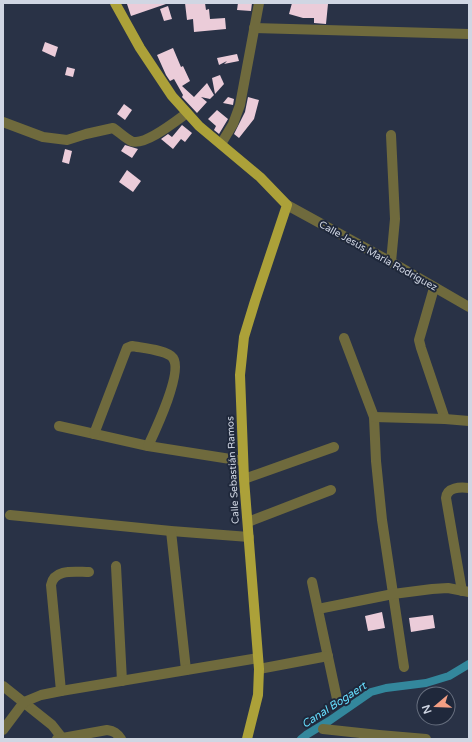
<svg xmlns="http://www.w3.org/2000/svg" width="472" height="742" viewBox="0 0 472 742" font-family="'Varela Round',sans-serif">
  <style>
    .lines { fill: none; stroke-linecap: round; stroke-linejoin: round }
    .canal { stroke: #33879c; stroke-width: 8 }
    .building { fill: #ebccd9 }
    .minor { stroke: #6f6a3d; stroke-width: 10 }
    .major { stroke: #aca139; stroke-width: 10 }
    .labels { text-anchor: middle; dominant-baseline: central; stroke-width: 4; stroke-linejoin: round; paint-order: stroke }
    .street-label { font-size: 10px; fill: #d0d6e3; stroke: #1f283b }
    .water-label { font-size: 11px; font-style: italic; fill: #66ddfd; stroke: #1f283b }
  </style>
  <rect width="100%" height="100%" fill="#293246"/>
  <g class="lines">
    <!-- canal -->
    <polyline class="canal" points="301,739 306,735 329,721 371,692 386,688 426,683 449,676 469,664"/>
  </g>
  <!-- building -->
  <g class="building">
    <polygon points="131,3 166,3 166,4 131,16 127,4"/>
    <polygon points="185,3 205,3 206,10 209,9 210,19 225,18 226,29 194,32 193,19 187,20"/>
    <polygon points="238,3 252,3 251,11 237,10"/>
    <polygon points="292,3 328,4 326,24 314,23 314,18 303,18 289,14"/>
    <polygon points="168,6 172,19 164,21 160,9"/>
    <polygon points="45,42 58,47 55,57 42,51"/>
    <polygon points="173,48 181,67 183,66 190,81 182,86 194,97 207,83 214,95 210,99 201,97 207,102 197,113 182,97 183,95 174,79 170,81 166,75 157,55"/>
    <polygon points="237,54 239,61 224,64 227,61 219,65 217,58"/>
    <polygon points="67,67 75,69 73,77 65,75"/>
    <polygon points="220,75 224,84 215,94 212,78"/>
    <polygon points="228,97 234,99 233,105 223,103"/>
    <polygon points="248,97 259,100 254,119 239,138 234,134 245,112"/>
    <polygon points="124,104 132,110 125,120 117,114"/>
    <polygon points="217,110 228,119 219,134 214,130 216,126 208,119"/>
    <polygon points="182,125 192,133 185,142 181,139 173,149 161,139 168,134 172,137"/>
    <polygon points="125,145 138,149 132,158 121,151"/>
    <polygon points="65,149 72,151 69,164 62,162"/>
    <polygon points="127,170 141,181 133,192 119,182"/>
    <polygon points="382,612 385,628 368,631 365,616"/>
    <polygon points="433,615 435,628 411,632 409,618"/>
  </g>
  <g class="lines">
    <!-- minor -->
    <g class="minor">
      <polyline points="254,28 469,34"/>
      <path d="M 3,122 L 43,137 L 67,140 L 86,134 L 113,128 C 119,132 125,138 131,141 C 144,147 176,121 187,113"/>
      <polyline points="221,144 233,124 240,105 259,3"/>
      <polyline points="287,205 391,262 469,307"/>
      <polyline points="391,262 395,219 391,135"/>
      <polyline points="434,288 419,340 421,348 445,419"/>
      <polyline points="344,338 374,417 376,461 382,520 404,667"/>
      <polyline points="374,417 445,419 469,421"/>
      <polyline points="59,426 148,446 243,461"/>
      <path d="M 94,434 L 127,348 L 132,346 C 142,348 167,350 173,358 C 183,372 155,431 148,446"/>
      <polyline points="244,479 334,447"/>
      <polyline points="10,515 171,531 249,537"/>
      <polyline points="248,522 331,490"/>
      <polyline points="171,531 186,670"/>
      <polyline points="116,566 122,681"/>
      <polyline points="312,582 337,699"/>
      <path d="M 462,591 L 446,498 C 447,487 460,487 469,488"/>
      <polyline points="318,609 393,594 432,589 448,588 469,592"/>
      <polyline points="259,669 328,656"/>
      <polyline points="3,686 52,725 63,739"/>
      <path d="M 61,691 L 51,585 C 54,568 76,572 89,572"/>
      <polyline points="323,729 379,735 426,739"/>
      <polyline points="3,730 24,702 41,695 61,691 258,658"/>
      <path d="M 57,739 L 107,730 C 114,731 117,733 121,739"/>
    </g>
    <!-- major -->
    <polyline class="major" points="115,3 140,48 172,96 199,126 260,177 287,205 255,301 244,337 240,375 244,479 259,669 258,695 247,739"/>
  </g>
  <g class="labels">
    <!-- street labels -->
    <g class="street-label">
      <text transform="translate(378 256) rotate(29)">Calle Jesús María Rodríguez</text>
      <text transform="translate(233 470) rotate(-93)">Calle Sebastián Ramos</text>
    </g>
    <!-- water labels -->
    <g class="water-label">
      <text transform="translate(334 705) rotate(-33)">Canal Bogaert</text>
    </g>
  </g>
  <!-- border -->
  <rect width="472" height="742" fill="none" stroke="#d0d6e3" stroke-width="8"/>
  <!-- north arrow -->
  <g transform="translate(436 706) rotate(251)"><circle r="19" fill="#1f283b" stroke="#666e7e"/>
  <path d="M0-3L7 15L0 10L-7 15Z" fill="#f39f84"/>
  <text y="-6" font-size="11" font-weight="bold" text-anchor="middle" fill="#d0d6e3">N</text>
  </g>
</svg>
